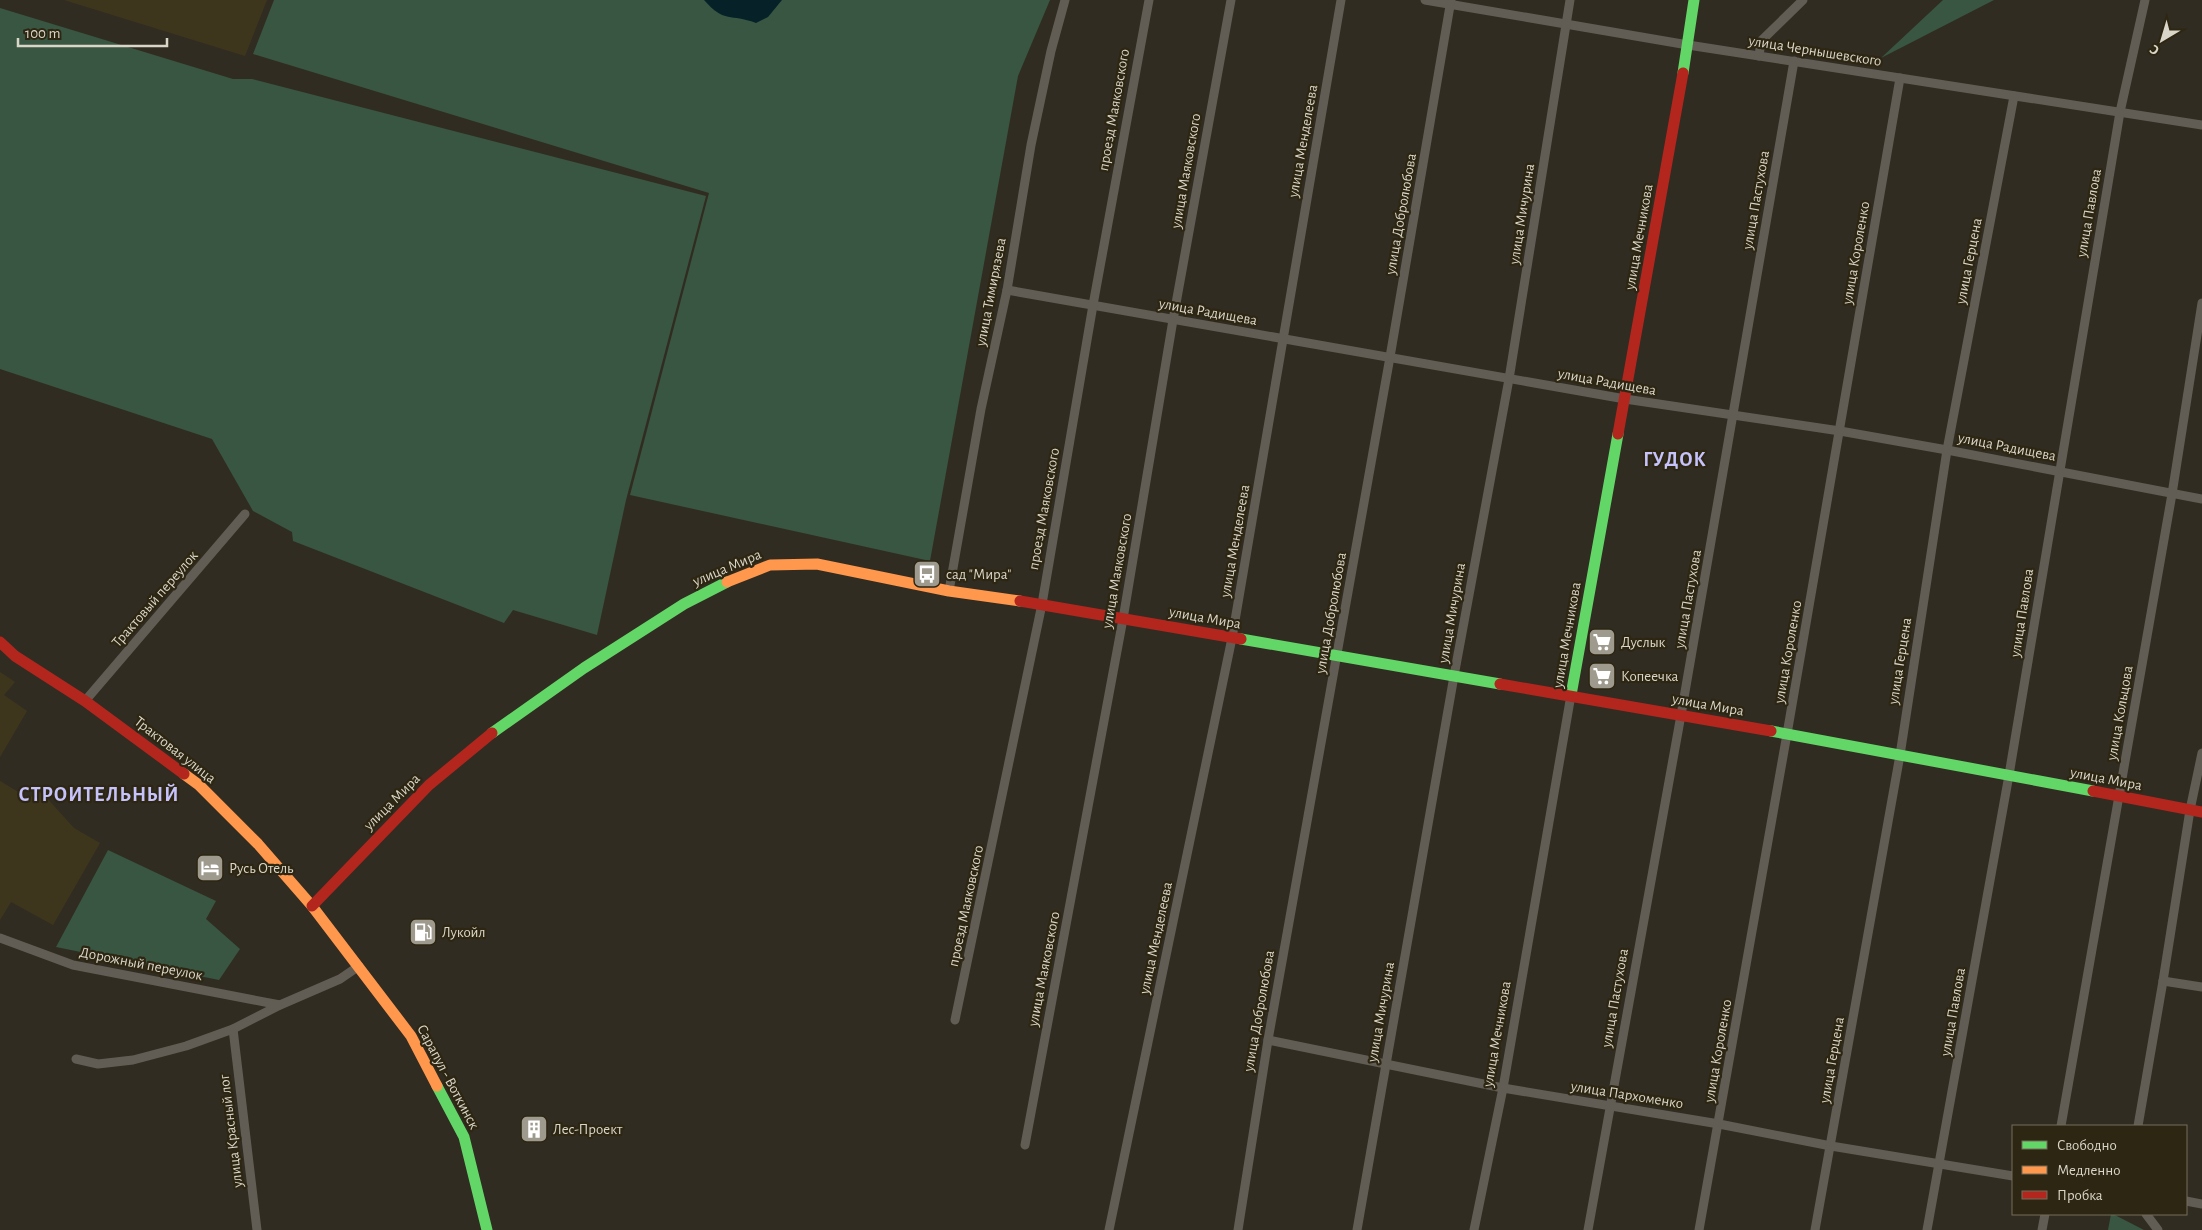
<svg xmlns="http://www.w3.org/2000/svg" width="2202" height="1230" viewBox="0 0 2202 1230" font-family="'Alegreya Sans',sans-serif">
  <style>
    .built { fill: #3e361c }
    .green { fill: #385642 }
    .water { fill: #062228 }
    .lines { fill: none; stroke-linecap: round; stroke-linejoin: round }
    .street { stroke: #615d55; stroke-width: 9 }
    .fast { stroke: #63d668; stroke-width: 11 }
    .slow { stroke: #ff974d; stroke-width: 11 }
    .jam { stroke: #b3261e; stroke-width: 11 }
    .labels { text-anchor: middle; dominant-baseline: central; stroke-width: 4.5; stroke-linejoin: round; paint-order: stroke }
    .street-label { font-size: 15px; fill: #d9d5c8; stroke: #2d2612 }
    .poi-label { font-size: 15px; fill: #d9d5c8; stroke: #2d2612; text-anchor: start }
    .district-label { font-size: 20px; font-weight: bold; letter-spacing: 1px; fill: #c5c2fc; stroke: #2d2612 }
  </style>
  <rect width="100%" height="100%" fill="#312c21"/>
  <!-- built -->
  <g class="built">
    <polygon points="64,0 267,0 245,56"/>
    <polygon points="0,672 15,682 4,695 27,711 0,757"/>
    <polygon points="0,781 30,799 36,790 44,795 74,828 100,843 53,925 11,902 0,920"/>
  </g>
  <!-- green -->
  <g class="green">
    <polygon points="274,0 1050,0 1018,76 930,561 630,495 709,193 253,54"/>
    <polygon points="1943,0 1994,0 1881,58"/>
    <polygon points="0,8 233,79 252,79 706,196 626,500 597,635 513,610 504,623 293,541 292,532 253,511 212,439 0,369"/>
    <polygon points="108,850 216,901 206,919 240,949 219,980 56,947"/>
    <polygon points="2111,1214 2113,1214 2144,1230 2108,1230"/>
  </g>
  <!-- water -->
  <path class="water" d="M 704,0 L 782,0 L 768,17 L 756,23 C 730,13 725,24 704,0 Z"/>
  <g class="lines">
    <!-- street -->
    <g class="street">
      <polyline points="1425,0 1688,45 2202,125"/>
      <polyline points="1759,56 1761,41 1803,0"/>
      <polyline points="1007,290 1625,399 1840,431 1947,450 2202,499"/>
      <polyline points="949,591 981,409 1007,290 1031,145 1051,51 1065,0"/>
      <polyline points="85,701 245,514"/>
      <polyline points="0,938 73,965 280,1005"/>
      <polyline points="2163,981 2202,987"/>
      <polyline points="955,1020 1042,604 1093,305 1149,0"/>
      <polyline points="233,1029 257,1230"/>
      <polyline points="1268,1040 1503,1088 1719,1124 1831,1146 2013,1176"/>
      <polyline points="76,1059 98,1064 133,1060 186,1046 233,1029 280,1005 340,979 359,966"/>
      <polyline points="2061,1126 2172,494 2202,303"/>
      <polyline points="2138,1126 2163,981 2190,810 2202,753"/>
      <polyline points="1025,1145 1123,619 1173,320 1231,0"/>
      <polyline points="2186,1201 2202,1204"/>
      <polyline points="2146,1214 2158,1230"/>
      <polyline points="1109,1230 1232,638 1341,0"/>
      <polyline points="1238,1230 1268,1040 1390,357 1451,0"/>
      <polyline points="1357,1230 1454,676 1509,379 1570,0"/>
      <polyline points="1474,1230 1503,1088 1571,695"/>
      <polyline points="1588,1230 1681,715 1794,61"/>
      <polyline points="1699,1230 1787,734 1900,78"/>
      <polyline points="1815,1230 1900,755 1947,450 2014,96"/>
      <polyline points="1927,1230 2009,775 2120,112 2145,0"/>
      <polyline points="2042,1230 2045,1214"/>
    </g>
    <!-- fast -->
    <g class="fast">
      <polyline points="1683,73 1694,0"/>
      <polyline points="1241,639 1500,684"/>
      <polyline points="1571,695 1618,434"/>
      <polyline points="1771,731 2093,791"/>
      <polyline points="492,733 584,668 684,604 727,582"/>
      <polyline points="437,1086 464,1137 487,1230"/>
    </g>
    <!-- slow -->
    <g class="slow">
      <polyline points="727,582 770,565 817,564 949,591 1020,601"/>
      <polyline points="184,774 199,785 258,844 312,906 411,1036 437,1086"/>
    </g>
    <!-- jam -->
    <g class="jam">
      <polyline points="1618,434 1683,73"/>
      <polyline points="1020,601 1241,639"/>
      <polyline points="0,642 15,656 85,701 184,774"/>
      <polyline points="1500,684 1771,731"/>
      <polyline points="2093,791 2202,812"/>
      <polyline points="312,906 429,785 492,733"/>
    </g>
  </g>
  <!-- icons -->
  <defs>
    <g id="bus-square" transform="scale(1.4375)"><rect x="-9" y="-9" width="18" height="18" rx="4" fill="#9e9a8e" stroke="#2d2612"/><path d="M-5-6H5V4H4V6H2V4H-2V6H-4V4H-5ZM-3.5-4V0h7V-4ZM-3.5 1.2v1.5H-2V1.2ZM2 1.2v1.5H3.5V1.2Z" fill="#fff"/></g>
    <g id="supermarket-square" transform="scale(1.4375)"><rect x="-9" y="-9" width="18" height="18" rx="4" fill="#9e9a8e" stroke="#2d2612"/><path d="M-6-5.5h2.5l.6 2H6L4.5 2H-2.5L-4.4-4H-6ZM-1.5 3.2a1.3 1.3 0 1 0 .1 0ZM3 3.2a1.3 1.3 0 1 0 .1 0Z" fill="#fff"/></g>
    <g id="hotel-square" transform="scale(1.4375)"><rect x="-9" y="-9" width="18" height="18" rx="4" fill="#9e9a8e" stroke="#2d2612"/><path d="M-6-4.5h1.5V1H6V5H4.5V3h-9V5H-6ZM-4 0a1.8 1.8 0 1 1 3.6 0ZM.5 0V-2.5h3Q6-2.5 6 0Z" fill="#fff"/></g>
    <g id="fuel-square" transform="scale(1.4375)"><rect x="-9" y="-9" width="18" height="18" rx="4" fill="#9e9a8e" stroke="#2d2612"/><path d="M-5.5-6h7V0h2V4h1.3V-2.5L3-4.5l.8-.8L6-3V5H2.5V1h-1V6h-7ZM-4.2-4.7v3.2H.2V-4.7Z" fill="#fff"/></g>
    <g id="building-square" transform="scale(1.4375)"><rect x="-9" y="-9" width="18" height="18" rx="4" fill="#9e9a8e" stroke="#2d2612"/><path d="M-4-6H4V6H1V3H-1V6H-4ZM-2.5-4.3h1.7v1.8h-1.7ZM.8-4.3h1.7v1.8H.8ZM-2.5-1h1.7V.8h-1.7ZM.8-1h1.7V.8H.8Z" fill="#fff"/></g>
  </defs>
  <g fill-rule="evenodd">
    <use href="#bus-square" x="927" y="574"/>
    <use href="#supermarket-square" x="1602" y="642"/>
    <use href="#supermarket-square" x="1602" y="676"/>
    <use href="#hotel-square" x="210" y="868"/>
    <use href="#fuel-square" x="423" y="932"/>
    <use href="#building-square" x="534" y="1129"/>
  </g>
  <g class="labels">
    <!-- street labels -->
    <g class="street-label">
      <text transform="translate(1815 51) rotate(9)">улица Чернышевского</text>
      <text transform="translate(1114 110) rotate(-80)">проезд Маяковского</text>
      <text transform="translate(1303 141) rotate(-80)">улица Менделеева</text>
      <text transform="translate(1186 171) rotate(-80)">улица Маяковского</text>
      <text transform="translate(1756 200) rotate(-80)">улица Пастухова</text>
      <text transform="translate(2089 213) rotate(-80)">улица Павлова</text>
      <text transform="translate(1401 214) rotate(-80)">улица Добролюбова</text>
      <text transform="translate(1522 214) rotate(-81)">улица Мичурина</text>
      <text transform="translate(1639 237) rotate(-80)">улица Мечникова</text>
      <text transform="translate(1856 253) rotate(-80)">улица Короленко</text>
      <text transform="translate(1969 261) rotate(-79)">улица Герцена</text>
      <text transform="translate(991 292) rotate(-79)">улица Тимирязева</text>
      <text transform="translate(1208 312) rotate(10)">улица Радищева</text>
      <text transform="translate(1607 382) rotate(10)">улица Радищева</text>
      <text transform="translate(2007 447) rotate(11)">улица Радищева</text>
      <text transform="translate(1044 509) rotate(-80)">проезд Маяковского</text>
      <text transform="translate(1235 541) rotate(-80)">улица Менделеева</text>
      <text transform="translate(727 568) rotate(-23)">улица Мира</text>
      <text transform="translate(1117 571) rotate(-80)">улица Маяковского</text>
      <text transform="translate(155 599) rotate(-49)">Трактовый переулок</text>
      <text transform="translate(1688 599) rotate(-80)">улица Пастухова</text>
      <text transform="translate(1331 613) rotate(-80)">улица Добролюбова</text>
      <text transform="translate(1452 613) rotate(-80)">улица Мичурина</text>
      <text transform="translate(2022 613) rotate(-81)">улица Павлова</text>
      <text transform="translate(1205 618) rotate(10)">улица Мира</text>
      <text transform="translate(1567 635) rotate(-80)">улица Мечникова</text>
      <text transform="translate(1788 652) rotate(-80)">улица Короленко</text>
      <text transform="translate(1900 661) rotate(-81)">улица Герцена</text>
      <text transform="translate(1708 705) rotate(10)">улица Мира</text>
      <text transform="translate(2120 713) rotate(-80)">улица Кольцова</text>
      <text transform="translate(175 750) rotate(38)">Трактовая улица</text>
      <text transform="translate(2106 779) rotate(11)">улица Мира</text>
      <text transform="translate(392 802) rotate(-45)">улица Мира</text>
      <text transform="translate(966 906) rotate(-78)">проезд Маяковского</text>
      <text transform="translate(1156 938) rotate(-78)">улица Менделеева</text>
      <text transform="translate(141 964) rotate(11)">Дорожный переулок</text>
      <text transform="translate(1044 969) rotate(-79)">улица Маяковского</text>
      <text transform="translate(1615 998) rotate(-80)">улица Пастухова</text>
      <text transform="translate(1259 1011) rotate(-80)">улица Добролюбова</text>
      <text transform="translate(1381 1012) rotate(-80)">улица Мичурина</text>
      <text transform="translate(1953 1012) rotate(-80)">улица Павлова</text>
      <text transform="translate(1497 1034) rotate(-80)">улица Мечникова</text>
      <text transform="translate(1718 1051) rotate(-80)">улица Короленко</text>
      <text transform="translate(1832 1060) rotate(-80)">улица Герцена</text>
      <text transform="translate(448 1077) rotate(62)">Сарапул - Воткинск</text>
      <text transform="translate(1627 1095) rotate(9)">улица Пархоменко</text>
      <text transform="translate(231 1131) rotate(-97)">улица Красный лог</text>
    </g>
    <!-- poi labels -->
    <g class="poi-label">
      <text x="946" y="574">сад "Мира"</text>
      <text x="1621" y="642">Дуслык</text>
      <text x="1621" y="676">Копеечка</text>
      <text x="229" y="868">Русь Отель</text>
      <text x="442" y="932">Лукойл</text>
      <text x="553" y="1129">Лес-Проект</text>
    </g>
    <!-- district labels -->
    <g class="district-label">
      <text x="1675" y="460">ГУДОК</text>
      <text x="99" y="795">СТРОИТЕЛЬНЫЙ</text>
    </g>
  </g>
  <!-- legend -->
  <rect x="2012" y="1125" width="175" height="90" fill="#2d2612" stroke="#726c5b"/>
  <rect x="2022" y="1141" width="25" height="8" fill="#63d668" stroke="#726c5b"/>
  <text x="2057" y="1150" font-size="15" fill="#d9d5c8">Свободно</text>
  <rect x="2022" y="1166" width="25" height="8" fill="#ff974d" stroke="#726c5b"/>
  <text x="2057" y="1175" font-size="15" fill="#d9d5c8">Медленно</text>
  <rect x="2022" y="1191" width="25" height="8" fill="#b3261e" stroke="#726c5b"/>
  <text x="2057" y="1200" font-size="15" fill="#d9d5c8">Пробка</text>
  <!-- north arrow -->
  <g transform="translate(2162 40) rotate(218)" stroke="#2d2612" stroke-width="4" paint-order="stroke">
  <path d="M0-4L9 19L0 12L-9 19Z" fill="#d9d5c8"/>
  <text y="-8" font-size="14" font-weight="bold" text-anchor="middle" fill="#d9d5c8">С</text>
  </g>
  <!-- scale -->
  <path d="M18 38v8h149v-8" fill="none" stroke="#d9d5c8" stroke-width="2.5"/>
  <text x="25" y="38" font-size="15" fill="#d9d5c8" stroke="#2d2612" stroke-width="4" paint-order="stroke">100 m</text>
</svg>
